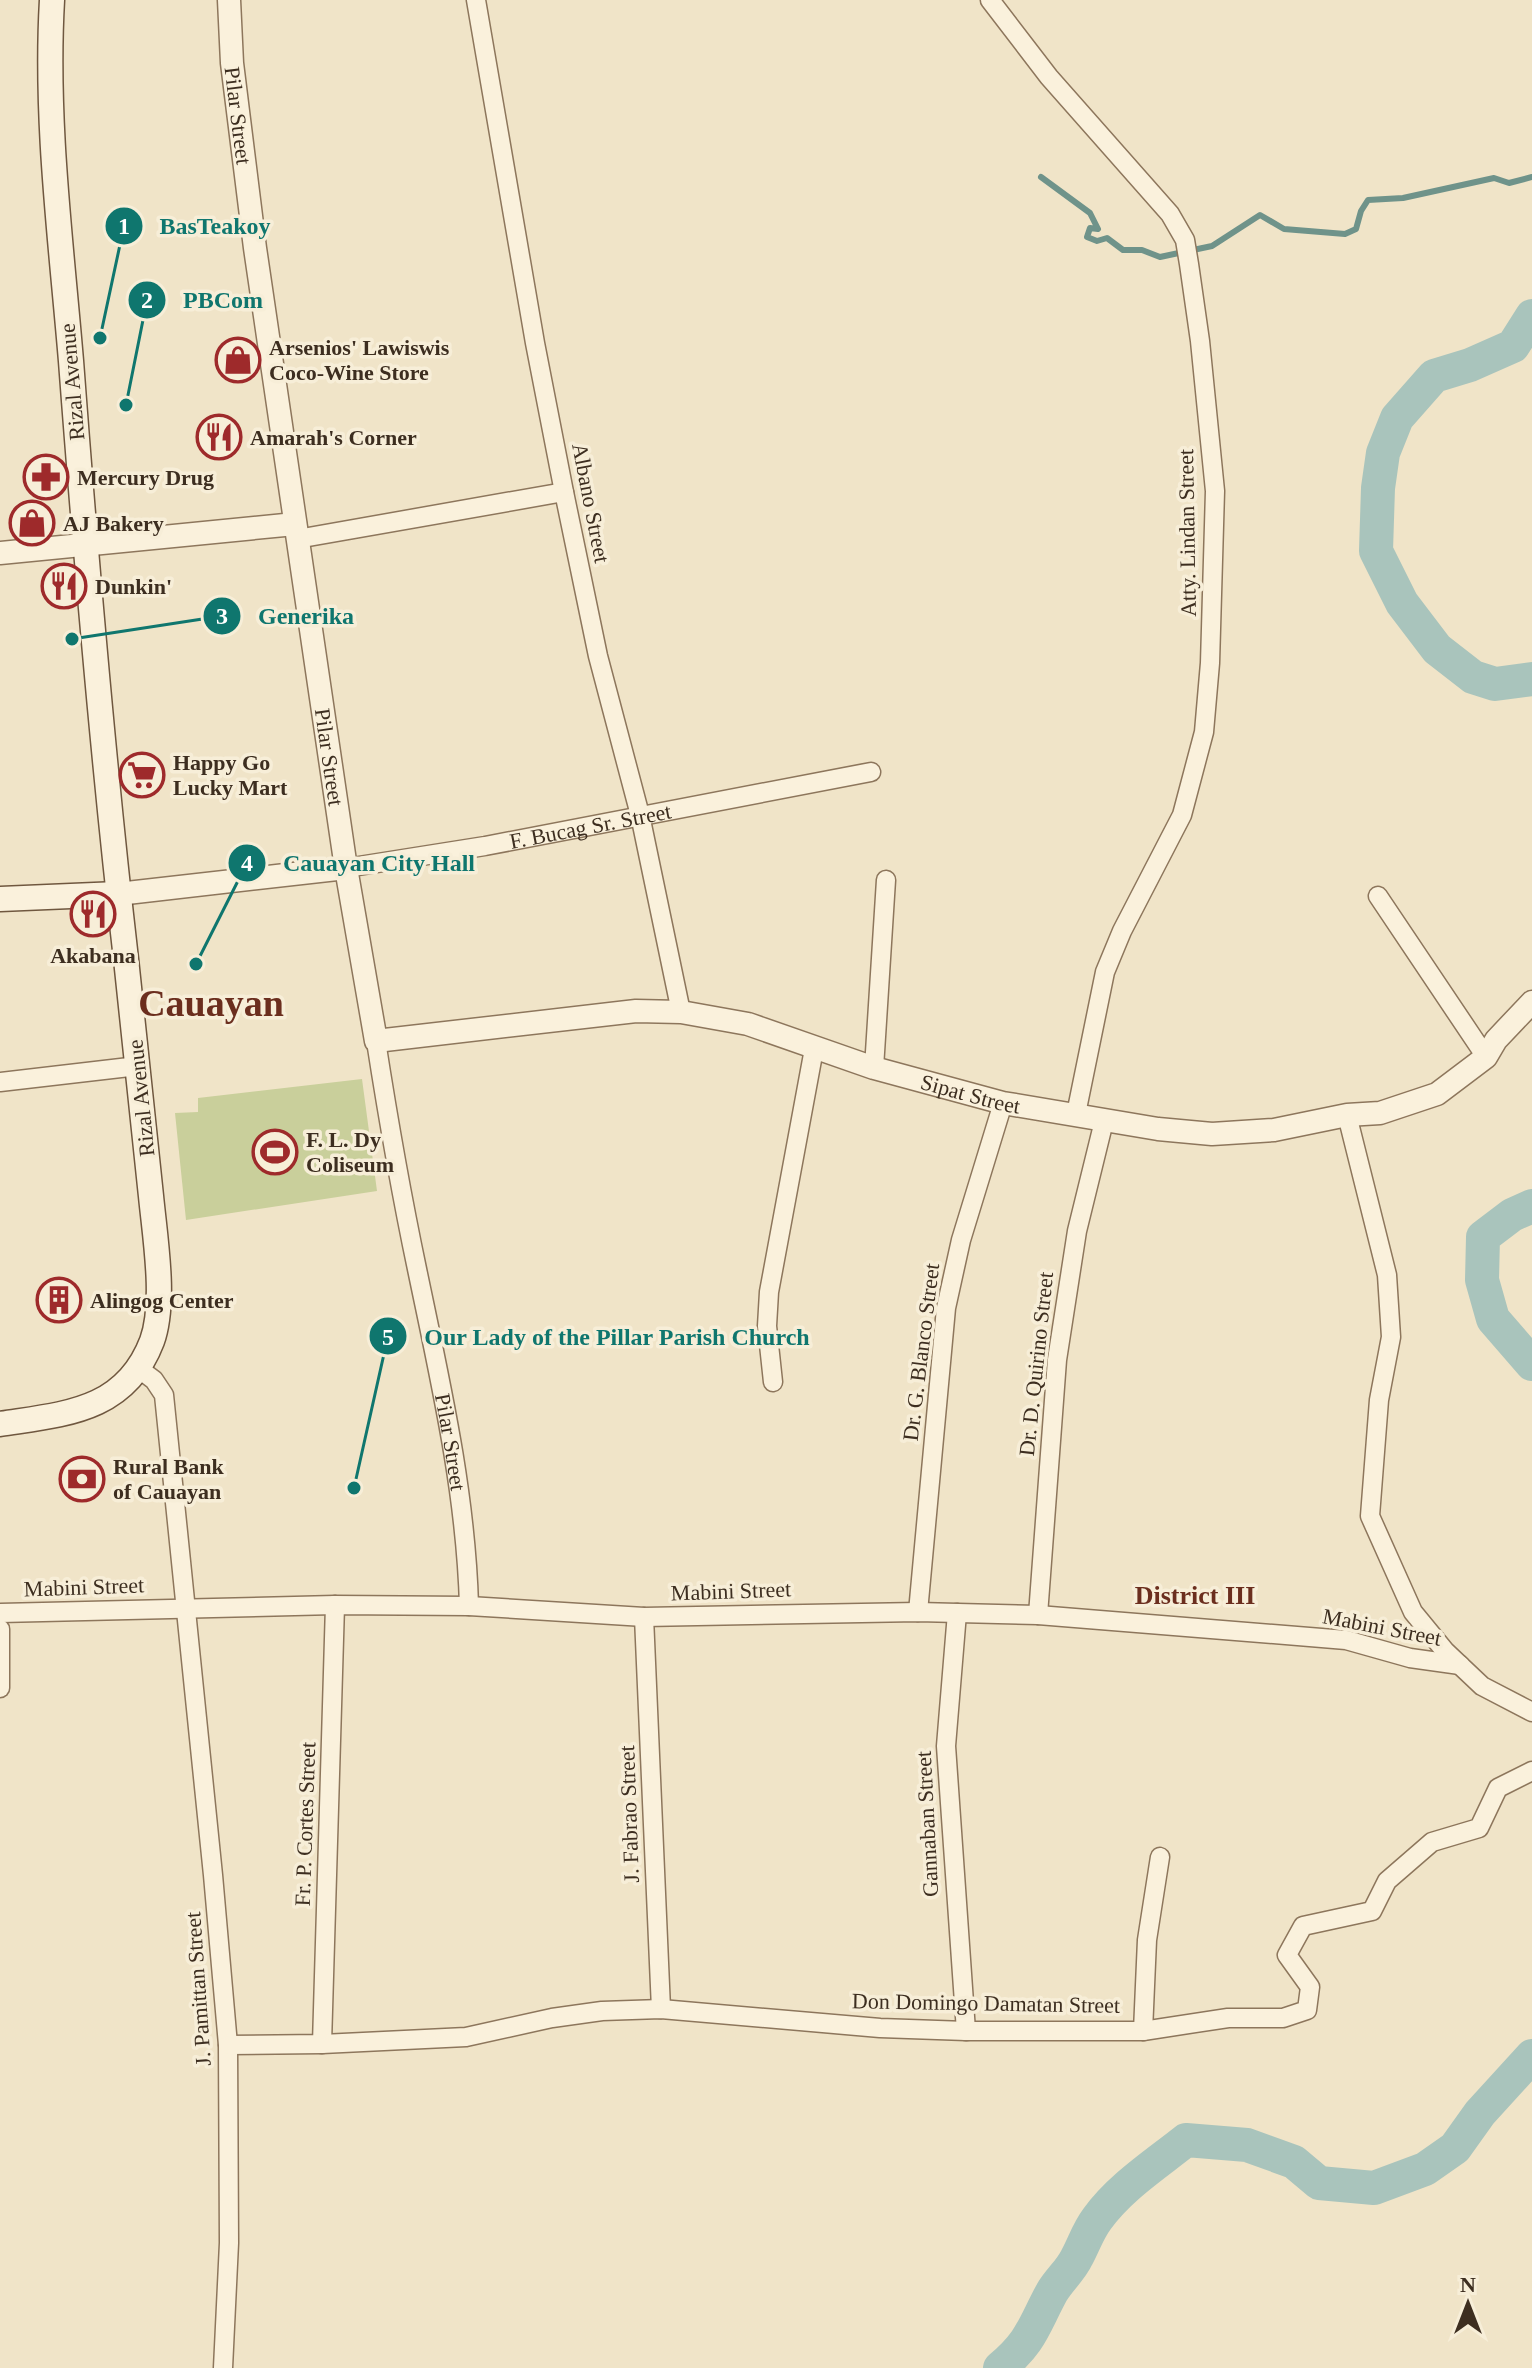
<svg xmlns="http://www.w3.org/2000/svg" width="1532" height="2368" viewBox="0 0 1532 2368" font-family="Georgia,serif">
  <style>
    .green { fill: #c9cf9b }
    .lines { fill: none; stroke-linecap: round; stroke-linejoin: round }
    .stream { stroke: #6f938a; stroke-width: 6 }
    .river { stroke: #a9c4bc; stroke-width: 34 }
    .minor-casing { stroke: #8d765c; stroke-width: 21 }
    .tertiary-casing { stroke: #8d765c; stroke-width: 25 }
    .secondary-casing { stroke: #6f573f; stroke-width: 27 }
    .minor { stroke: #faf1dc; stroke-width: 18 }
    .tertiary { stroke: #faf1dc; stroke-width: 22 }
    .secondary { stroke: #faf1dc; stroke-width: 24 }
    .labels { text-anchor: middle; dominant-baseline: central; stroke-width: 7; stroke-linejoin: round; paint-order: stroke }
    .street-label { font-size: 22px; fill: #3d2e20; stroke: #f7eed8 }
    .poi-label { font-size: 22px; font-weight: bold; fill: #3d2e20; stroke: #f7eed8; text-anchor: start }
    .quarter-label { font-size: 26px; font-weight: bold; fill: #6b2e1e; stroke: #f7eed8 }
    .town-label { font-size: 38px; font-weight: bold; fill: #6b2e1e; stroke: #f7eed8 }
    .leader { fill: none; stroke: #0f766e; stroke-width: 3 }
    .callout-dot { fill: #0f766e; stroke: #f7eed8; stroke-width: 3 }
    .mark-label { font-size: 24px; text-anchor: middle; font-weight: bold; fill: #fff }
    .callout-label { font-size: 24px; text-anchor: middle; font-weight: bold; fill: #0f766e; stroke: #f7eed8; stroke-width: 7; stroke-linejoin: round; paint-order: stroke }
  </style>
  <rect width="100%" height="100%" fill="#f0e4c8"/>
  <!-- green -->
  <polygon class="green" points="362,1079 377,1191 186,1220 175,1113 198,1112 198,1098"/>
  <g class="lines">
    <!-- stream -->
    <polyline class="stream" points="1041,177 1090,213 1098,229 1090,228 1087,237 1097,241 1107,238 1123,250 1142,250 1160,257 1212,246 1260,215 1284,229 1345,234 1356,229 1361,211 1368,200 1403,198 1494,178 1509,183 1532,177"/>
    <!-- river -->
    <g class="river">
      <polyline points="1532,316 1513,346 1470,365 1434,376 1397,418 1383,453 1378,488 1376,551 1402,603 1437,649 1473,677 1495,684 1532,679"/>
      <polyline points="1532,1206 1512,1215 1483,1237 1482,1280 1493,1319 1532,1364"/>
      <path d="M 1000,2368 C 1032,2341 1033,2327 1052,2292 C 1059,2280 1071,2270 1077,2257 C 1084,2244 1088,2231 1097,2219 C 1120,2187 1156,2164 1186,2140 L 1247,2145 L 1294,2162 L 1319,2183 L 1374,2188 L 1425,2169 L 1455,2148 L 1480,2113 L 1532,2056"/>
    </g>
    <!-- minor casing -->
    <g class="minor-casing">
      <g id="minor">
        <polyline points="476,0 535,343 564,492 598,656 640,815 681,1012"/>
        <polyline points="990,0 1049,77 1170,214 1185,240 1189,264 1200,341 1215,491 1210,663 1204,732 1182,815 1122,931 1105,972 1076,1114"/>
        <polyline points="297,539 564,492"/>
        <path id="s1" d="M 346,868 L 485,846 L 871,772"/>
        <polyline points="1378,896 1486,1057"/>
        <path id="s2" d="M 376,1041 C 388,1118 401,1193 417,1269 C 440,1380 466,1492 469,1606"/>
        <polyline points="874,1068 886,880"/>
        <polyline points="0,1082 138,1066"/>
        <polyline points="1347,1115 1387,1275 1391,1337 1379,1400 1370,1516 1413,1612 1445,1651 1482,1686 1532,1712"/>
        <polyline points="138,1368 154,1380 164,1395 213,1875 228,2045 229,2243 223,2368"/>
        <polyline points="773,1382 767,1326 769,1292 814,1049"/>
        <polyline points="918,1612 946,1308 961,1240 1003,1103"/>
        <polyline points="0,1613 335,1605 469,1606 644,1617 918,1612 1038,1615 1346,1640 1410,1658 1460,1665"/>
        <polyline points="957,1613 946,1746 966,2031"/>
        <polyline points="1038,1615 1057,1360 1077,1231 1104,1121"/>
        <polyline points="644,1617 661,2009"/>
        <polyline points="0,1629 0,1688"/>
        <polyline points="1143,2031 1147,1940 1160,1857"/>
        <polyline points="322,2044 335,1605"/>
        <polyline points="228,2045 322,2044 466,2037 552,2018 602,2011 661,2009 880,2028 966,2031 1143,2031 1228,2018 1283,2018 1307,2010 1310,1987 1287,1955 1303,1926 1372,1911 1387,1881 1432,1842 1479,1828 1498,1788 1532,1771"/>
      </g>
    </g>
    <!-- tertiary casing -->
    <g class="tertiary-casing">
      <g id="tertiary">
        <path id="s3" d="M 229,0 L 232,63 L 255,248 L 346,868 L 376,1041 L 636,1011 L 681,1012 L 748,1024 L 874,1068 L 1003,1103 L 1158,1129 L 1212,1134 L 1274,1130 L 1347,1115 L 1380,1113 L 1437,1094 L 1486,1057 L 1496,1040 L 1532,1002"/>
        <polyline points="0,553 295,524"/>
        <polyline points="118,894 346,868"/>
      </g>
    </g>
    <!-- secondary casing -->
    <g class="secondary-casing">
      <g id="secondary">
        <polyline points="0,899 118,894"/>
        <path d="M 0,1424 C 64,1414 125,1412 152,1341 C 166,1302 155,1238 151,1196 C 143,1117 135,1038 126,959 C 103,760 86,560 71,361 C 61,241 45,121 52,0"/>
      </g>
    </g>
    <!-- minor -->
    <use href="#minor" class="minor"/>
    <!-- tertiary -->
    <use href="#tertiary" class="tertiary"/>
    <!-- secondary -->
    <use href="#secondary" class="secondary"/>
  </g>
  <!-- icons -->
  <defs>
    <g id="shop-ring" transform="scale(2.3)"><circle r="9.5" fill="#f7eed8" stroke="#9e2a2b" stroke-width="1.5"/><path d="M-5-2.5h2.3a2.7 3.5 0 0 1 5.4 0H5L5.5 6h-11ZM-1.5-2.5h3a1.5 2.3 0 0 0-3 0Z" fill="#9e2a2b"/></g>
    <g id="restaurant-ring" transform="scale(2.3)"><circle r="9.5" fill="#f7eed8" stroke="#9e2a2b" stroke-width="1.5"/><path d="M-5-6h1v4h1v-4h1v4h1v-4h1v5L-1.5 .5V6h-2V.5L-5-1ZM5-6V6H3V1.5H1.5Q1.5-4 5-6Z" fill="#9e2a2b"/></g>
    <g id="pharmacy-ring" transform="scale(2.3)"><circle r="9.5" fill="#f7eed8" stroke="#9e2a2b" stroke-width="1.5"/><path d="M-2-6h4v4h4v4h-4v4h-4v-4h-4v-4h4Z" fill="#9e2a2b"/></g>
    <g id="supermarket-ring" transform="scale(2.3)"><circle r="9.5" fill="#f7eed8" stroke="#9e2a2b" stroke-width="1.5"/><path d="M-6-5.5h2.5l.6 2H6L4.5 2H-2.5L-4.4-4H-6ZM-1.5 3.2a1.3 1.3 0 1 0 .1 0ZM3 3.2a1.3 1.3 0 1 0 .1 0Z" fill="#9e2a2b"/></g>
    <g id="stadium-ring" transform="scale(2.3)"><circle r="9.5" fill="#f7eed8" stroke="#9e2a2b" stroke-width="1.5"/><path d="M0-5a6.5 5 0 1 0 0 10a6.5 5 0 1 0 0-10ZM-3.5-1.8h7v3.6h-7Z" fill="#9e2a2b"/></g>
    <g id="building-ring" transform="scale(2.3)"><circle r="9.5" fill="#f7eed8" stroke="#9e2a2b" stroke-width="1.5"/><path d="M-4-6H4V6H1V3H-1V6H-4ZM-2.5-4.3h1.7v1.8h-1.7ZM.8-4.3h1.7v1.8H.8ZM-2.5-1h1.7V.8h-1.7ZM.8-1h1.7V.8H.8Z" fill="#9e2a2b"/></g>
    <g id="bank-ring" transform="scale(2.3)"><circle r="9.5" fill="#f7eed8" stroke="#9e2a2b" stroke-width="1.5"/><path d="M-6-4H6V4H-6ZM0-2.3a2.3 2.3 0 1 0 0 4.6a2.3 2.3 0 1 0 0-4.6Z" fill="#9e2a2b"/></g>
  </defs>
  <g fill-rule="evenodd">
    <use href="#shop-ring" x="238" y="360"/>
    <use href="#restaurant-ring" x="219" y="437"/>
    <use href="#pharmacy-ring" x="46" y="477"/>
    <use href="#shop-ring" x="32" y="523"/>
    <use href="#restaurant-ring" x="64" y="586"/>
    <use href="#supermarket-ring" x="142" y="775"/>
    <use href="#restaurant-ring" x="93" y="914"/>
    <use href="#stadium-ring" x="275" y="1152"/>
    <use href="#building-ring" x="59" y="1300"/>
    <use href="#bank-ring" x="82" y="1479"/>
  </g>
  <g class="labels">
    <!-- street labels -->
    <g class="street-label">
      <text stroke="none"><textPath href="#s3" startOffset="116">Pilar Street</textPath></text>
      <text transform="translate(72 382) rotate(-95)">Rizal Avenue</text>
      <text transform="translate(591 503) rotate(79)">Albano Street</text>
      <text transform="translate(1187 533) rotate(-91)">Atty. Lindan Street</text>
      <text stroke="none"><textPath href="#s3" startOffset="764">Pilar Street</textPath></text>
      <text stroke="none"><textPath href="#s1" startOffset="248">F. Bucag Sr. Street</textPath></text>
      <text stroke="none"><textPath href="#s3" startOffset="1660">Sipat Street</textPath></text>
      <text transform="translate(141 1098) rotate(-96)">Rizal Avenue</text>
      <text transform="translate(921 1352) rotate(-83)">Dr. G. Blanco Street</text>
      <text transform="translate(1036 1364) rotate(-84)">Dr. D. Quirino Street</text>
      <text stroke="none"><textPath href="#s2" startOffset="408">Pilar Street</textPath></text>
      <text transform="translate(84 1587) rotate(-2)">Mabini Street</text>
      <text transform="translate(731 1591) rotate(-2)">Mabini Street</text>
      <text transform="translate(1382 1627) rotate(11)">Mabini Street</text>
      <text transform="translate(629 1814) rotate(-92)">J. Fabrao Street</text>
      <text transform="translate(305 1824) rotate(-88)">Fr. P. Cortes Street</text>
      <text transform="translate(927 1824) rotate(-93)">Gannaban Street</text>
      <text transform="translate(198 1989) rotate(-94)">J. Pamittan Street</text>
      <text transform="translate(986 2003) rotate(1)">Don Domingo Damatan Street</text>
    </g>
    <!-- poi labels -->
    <g class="poi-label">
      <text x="269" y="347">Arsenios' Lawiswis<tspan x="269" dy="25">Coco-Wine Store</tspan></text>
      <text x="250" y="437">Amarah's Corner</text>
      <text x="77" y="477">Mercury Drug</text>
      <text x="63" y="523">AJ Bakery</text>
      <text x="95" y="586">Dunkin'</text>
      <text x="173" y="762">Happy Go<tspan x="173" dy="25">Lucky Mart</tspan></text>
      <text x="93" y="955" text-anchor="middle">Akabana</text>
      <text x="306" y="1139">F. L. Dy<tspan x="306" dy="25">Coliseum</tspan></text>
      <text x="90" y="1300">Alingog Center</text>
      <text x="113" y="1466">Rural Bank<tspan x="113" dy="25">of Cauayan</tspan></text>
    </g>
    <!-- quarter labels -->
    <g class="quarter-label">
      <text x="1195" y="1595">District III</text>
    </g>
    <!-- town labels -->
    <g class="town-label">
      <text x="211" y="1003">Cauayan</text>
    </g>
  </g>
  <!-- callouts -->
  <path class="leader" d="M100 338L124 226M126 405L147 300M72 639L222 616M196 964L247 863M354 1488L388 1336"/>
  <g class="callout-dot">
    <circle cx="100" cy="338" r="8"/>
    <circle cx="126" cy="405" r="8"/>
    <circle cx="72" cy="639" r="8"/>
    <circle cx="196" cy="964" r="8"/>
    <circle cx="354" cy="1488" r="8"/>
    <circle cx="124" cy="226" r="20"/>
    <circle cx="147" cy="300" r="20"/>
    <circle cx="222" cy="616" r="20"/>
    <circle cx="247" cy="863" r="20"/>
    <circle cx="388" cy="1336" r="20"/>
  </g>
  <g class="mark-label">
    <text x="124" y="234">1</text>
    <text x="147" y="308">2</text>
    <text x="222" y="624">3</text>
    <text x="247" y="871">4</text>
    <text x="388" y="1345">5</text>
  </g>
  <g class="callout-label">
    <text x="215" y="234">BasTeakoy</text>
    <text x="223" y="308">PBCom</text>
    <text x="306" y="624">Generika</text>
    <text x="379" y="871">Cauayan City Hall</text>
    <text x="617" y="1345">Our Lady of the Pillar Parish Church</text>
  </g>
  <!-- north arrow -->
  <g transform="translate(1468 2304)" stroke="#f7eed8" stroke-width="6" paint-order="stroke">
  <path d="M0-6L14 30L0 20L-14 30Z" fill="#3d2e20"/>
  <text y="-12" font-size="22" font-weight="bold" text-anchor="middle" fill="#3d2e20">N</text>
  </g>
</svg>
